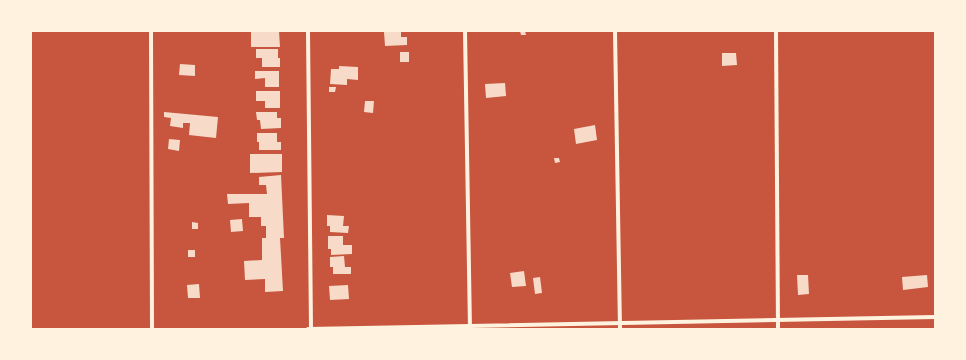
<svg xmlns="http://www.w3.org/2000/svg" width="966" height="360" viewBox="0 0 966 360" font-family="Manrope,sans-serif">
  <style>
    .building { fill: #f7dbc8 }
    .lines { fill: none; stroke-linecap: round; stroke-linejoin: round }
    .minor { stroke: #fff3e0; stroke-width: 4 }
  </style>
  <rect width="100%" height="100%" fill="#c8553d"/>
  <!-- building -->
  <g class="building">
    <polygon points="251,31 279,31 280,47 251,47"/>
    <polygon points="401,31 401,37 407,37 407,45 385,46 384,32"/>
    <polygon points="520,31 525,31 526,35 521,35"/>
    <polygon points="256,49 278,49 278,58 280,58 280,67 262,67 262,58 256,58"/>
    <rect x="400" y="52" width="9" height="10"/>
    <polygon points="722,53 736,53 737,65 722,66"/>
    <polygon points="180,64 195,65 195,76 179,75"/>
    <polygon points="339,66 358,67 358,80 347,79 347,85 330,84 331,69 339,69"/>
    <polygon points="255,71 279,71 279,87 265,87 265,78 255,79"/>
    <polygon points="505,83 506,96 486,98 485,84"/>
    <polygon points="329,87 336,87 335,92 329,92"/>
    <polygon points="256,91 280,91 280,108 265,108 265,101 256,101"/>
    <polygon points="365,101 374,101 373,113 364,112"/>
    <polygon points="164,112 218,117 216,138 189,135 190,123 183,123 183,128 170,126 171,118 164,117"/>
    <polygon points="256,112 277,112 277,118 281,118 281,128 261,129 260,120 257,120"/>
    <polygon points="595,125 597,140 576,144 574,129"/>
    <polygon points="257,133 277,133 277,142 281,142 281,150 259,150 259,142 257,142"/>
    <polygon points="169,139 180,140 179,151 168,149"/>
    <polygon points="250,154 282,154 282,172 250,173"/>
    <polygon points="554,158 559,158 560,162 555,163"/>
    <polygon points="281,175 284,238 280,238 283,291 265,292 265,279 245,280 244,261 262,260 262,238 266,238 266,226 261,226 261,217 249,217 249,203 228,204 227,194 267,194 266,185 259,185 259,177"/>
    <polygon points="327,215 344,216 343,226 349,226 348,233 330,232 330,226 327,226"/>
    <polygon points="242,219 243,231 231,232 230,220"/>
    <polygon points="192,222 198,223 198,229 192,229"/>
    <polygon points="328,236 343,236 343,245 352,245 352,254 331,255 331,249 328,249"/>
    <rect x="188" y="250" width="7" height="7"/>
    <polygon points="344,256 345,267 351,267 351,274 333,274 333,267 330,267 330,257"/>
    <polygon points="524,271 526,286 512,287 510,273"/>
    <polygon points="797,275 808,275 809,294 798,295"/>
    <polygon points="927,275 928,287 903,290 902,277"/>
    <polygon points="540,277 542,293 535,294 533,278"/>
    <polygon points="199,284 200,298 188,298 187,285"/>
    <polygon points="348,285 349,299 330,300 329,286"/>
  </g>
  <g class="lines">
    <!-- minor -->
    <g class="minor">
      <polyline points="151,31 152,329"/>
      <polyline points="308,31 311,329"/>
      <polyline points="465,31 470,329"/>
      <polyline points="615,31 620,329"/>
      <polyline points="776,31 778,329"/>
      <polyline points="308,329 935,317"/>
    </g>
  </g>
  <!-- border -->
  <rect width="966" height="360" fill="none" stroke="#fff3e0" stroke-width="64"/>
</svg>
